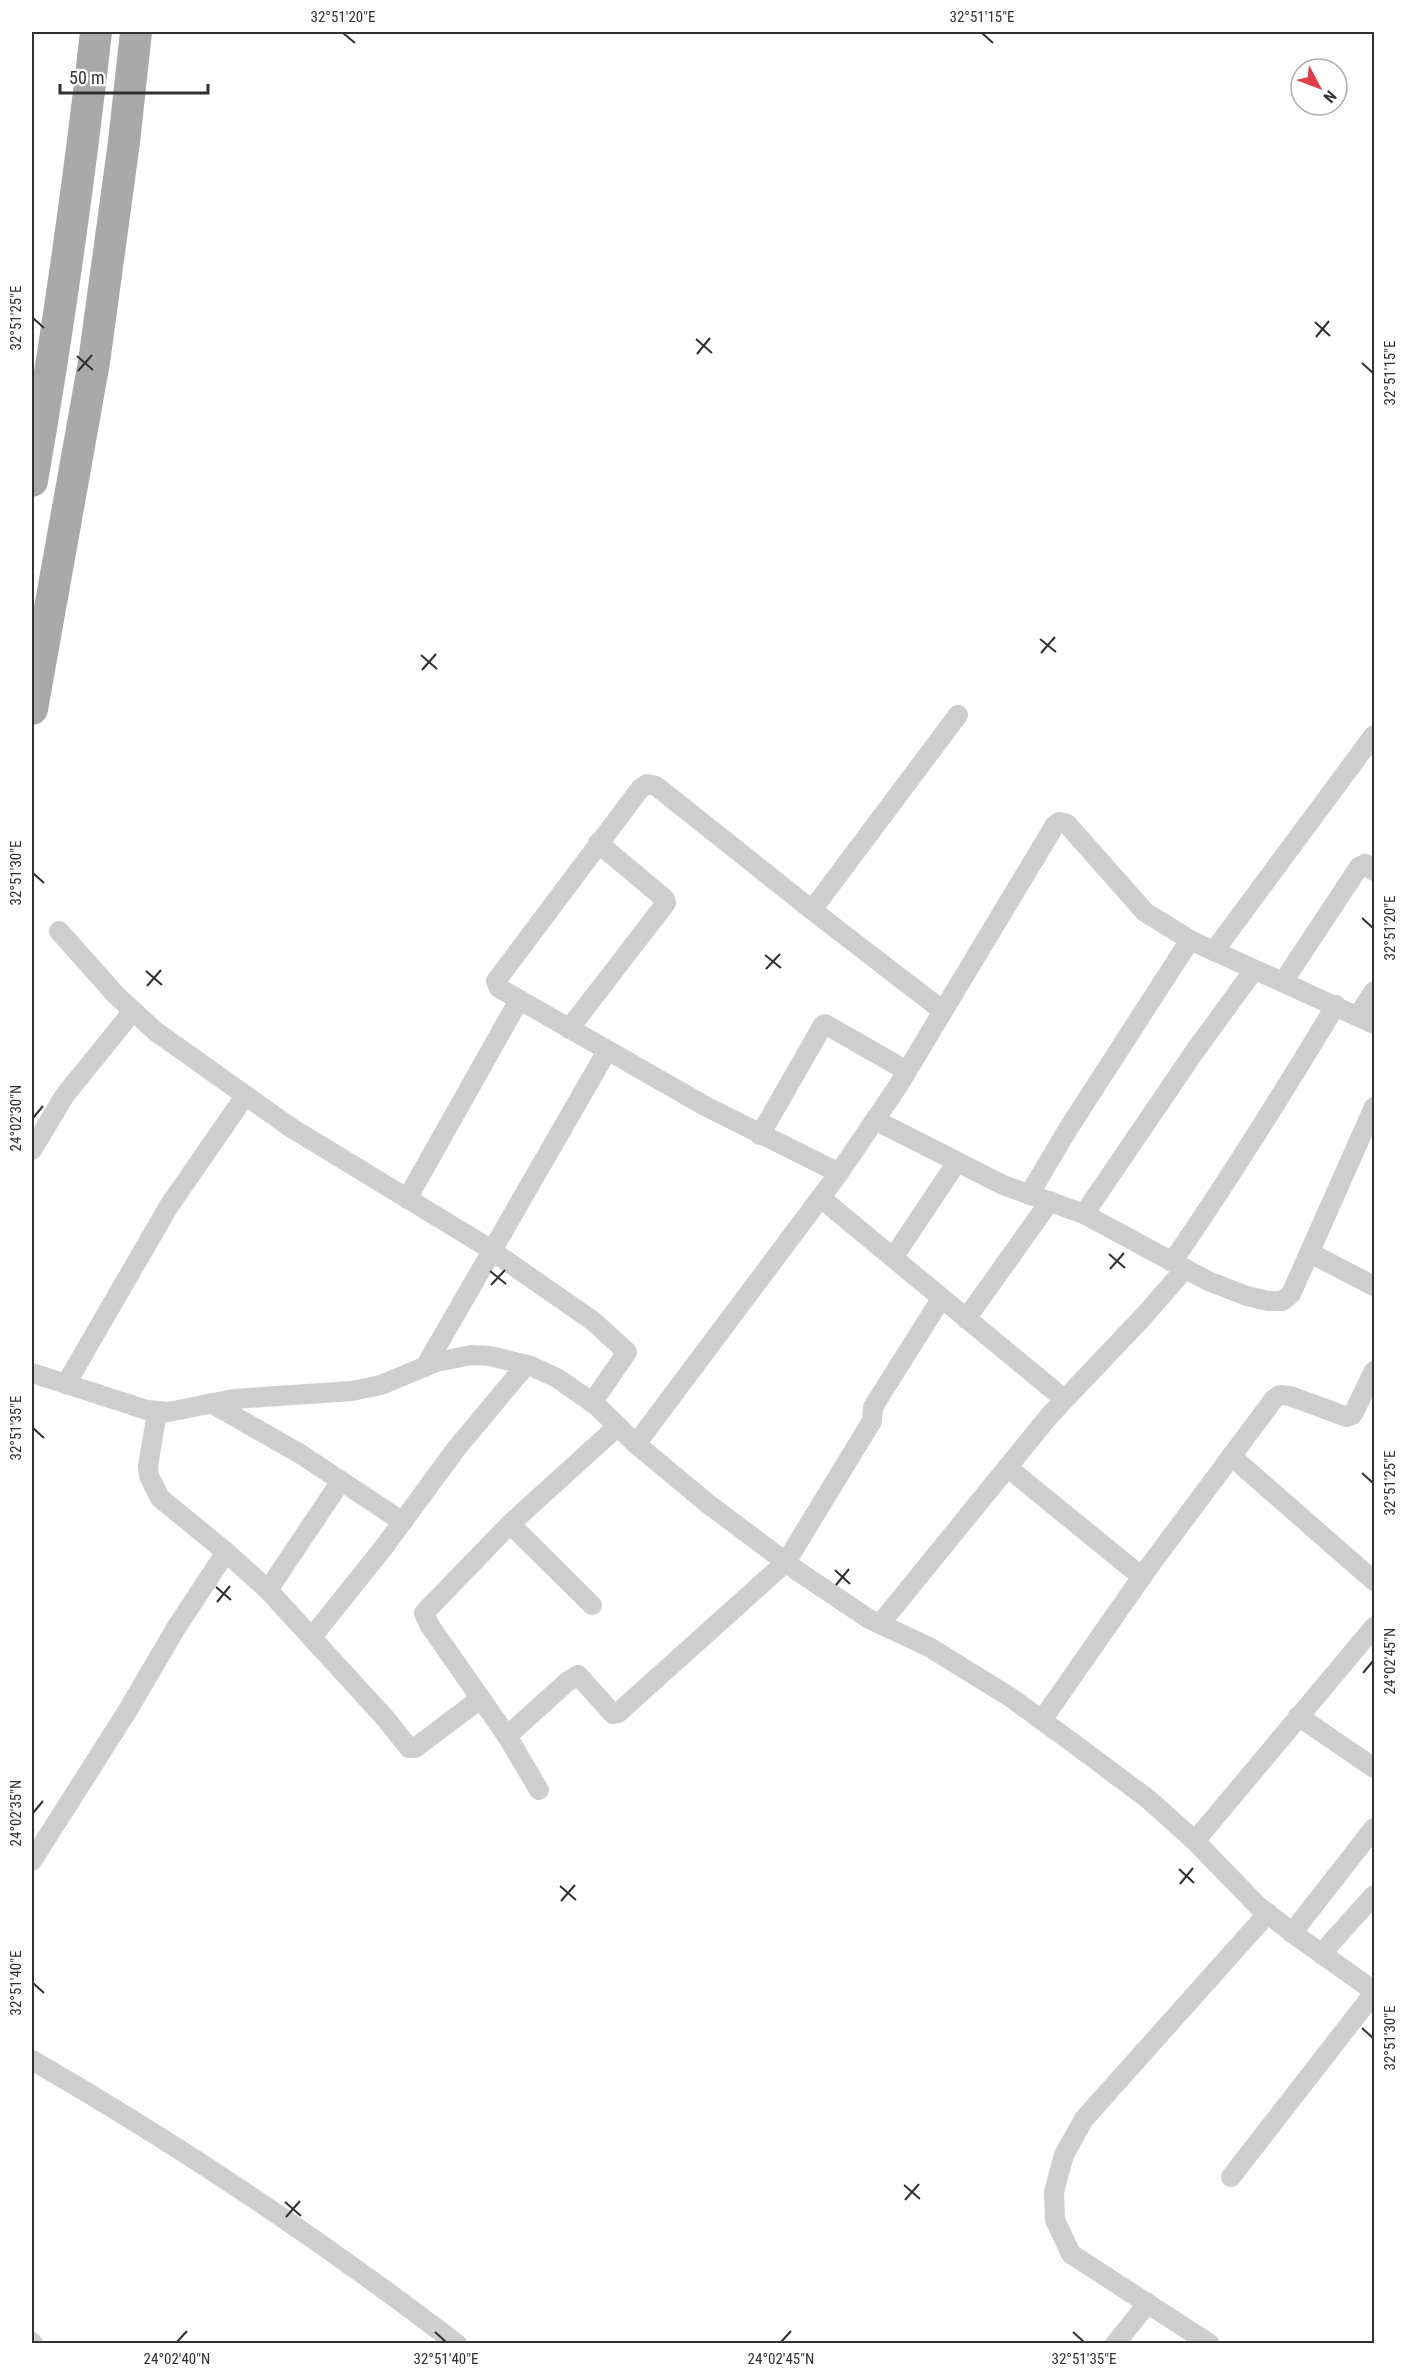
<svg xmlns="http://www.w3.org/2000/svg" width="1406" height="2375" viewBox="0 0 1406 2375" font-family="'Roboto Condensed',sans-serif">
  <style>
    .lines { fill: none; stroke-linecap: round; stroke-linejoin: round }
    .minor { stroke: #cecece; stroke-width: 20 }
    .primary { stroke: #a9a9a9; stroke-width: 32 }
    .ticks { fill: none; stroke: #313131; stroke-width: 2 }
    .neatline { fill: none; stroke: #313131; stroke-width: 2 }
    .ticks-label { font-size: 15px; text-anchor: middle; fill: #313131 }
  </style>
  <rect width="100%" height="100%" fill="#fff"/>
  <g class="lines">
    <!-- minor -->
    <g class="minor">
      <polyline points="812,910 958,715"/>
      <polyline points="59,931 116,995 155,1031 290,1127 482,1244 593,1321 627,1352 592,1403"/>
      <polyline points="1214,951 1374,735"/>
      <polyline points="1283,982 1359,867 1365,864 1374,871"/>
      <polyline points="1358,1016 1374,991"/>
      <polyline points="569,1029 666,903 665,899 598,843"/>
      <polyline points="875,1120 1003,1185 1084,1214 1208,1281 1247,1296 1268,1301 1282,1301 1291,1294 1374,1107"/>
      <polyline points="760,1135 823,1025 825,1024 907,1071"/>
      <polyline points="32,1150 65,1095 133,1011"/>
      <polyline points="839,1173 705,1106 499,988 496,981 640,789 647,784 656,786 812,910 943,1011"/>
      <polyline points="1029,1195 1068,1129 1190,940"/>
      <polyline points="407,1199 519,1000"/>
      <polyline points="822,1199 1064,1399"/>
      <polyline points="1084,1214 1195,1051 1254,970"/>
      <polyline points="1310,1253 1374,1286"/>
      <polyline points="893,1258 957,1162"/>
      <path d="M 1172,1262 C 1230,1178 1283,1093 1336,1005"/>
      <polyline points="966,1319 1050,1201"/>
      <polyline points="425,1367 607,1051"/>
      <polyline points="32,1373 147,1410 168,1412 234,1399 352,1391 381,1385 436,1362 472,1355 490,1356 531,1366 557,1378 596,1405 636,1444 707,1503 799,1572 869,1619 929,1647 1010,1697 1073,1743 1148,1799 1195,1841 1258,1906 1298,1937 1374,1991"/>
      <polyline points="66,1384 169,1206 245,1096"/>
      <polyline points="211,1403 302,1455 403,1522"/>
      <polyline points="157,1412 148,1466 149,1476 160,1498 226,1552 268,1590 386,1719 409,1748 415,1748 480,1699"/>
      <polyline points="636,1444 839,1173 898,1086 1055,825 1059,822 1067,824 1145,912 1190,940 1374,1024"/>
      <polyline points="1231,1456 1374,1581"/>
      <polyline points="1007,1467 1142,1577"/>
      <polyline points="510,1524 592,1605"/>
      <polyline points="268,1590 341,1481"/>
      <polyline points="880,1624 1050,1415 1143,1317 1185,1269"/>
      <polyline points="312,1637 384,1547 456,1449 526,1365"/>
      <polyline points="1298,1716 1374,1768"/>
      <polyline points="1042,1720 1148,1568 1274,1399 1280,1395 1290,1396 1347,1417 1352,1415 1355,1410 1374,1371"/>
      <polyline points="507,1736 567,1682 578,1675 613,1714 618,1713 786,1562 872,1421 873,1407 941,1299"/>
      <polyline points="539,1790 507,1736 430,1626 424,1613 510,1524 618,1426"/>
      <polyline points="1195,1841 1374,1627"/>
      <polyline points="32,1861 128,1710 176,1628 226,1552"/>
      <polyline points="1292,1933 1374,1828"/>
      <polyline points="1321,1954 1374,1895"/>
      <path d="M 32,2060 C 179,2145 321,2240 457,2344"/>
      <polyline points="1231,2177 1374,1993"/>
      <polyline points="32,2342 33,2344"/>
      <polyline points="1115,2344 1148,2303"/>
      <polyline points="1210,2344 1071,2254 1055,2220 1054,2192 1064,2155 1084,2119 1268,1913"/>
    </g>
    <!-- primary -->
    <g class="primary">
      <path d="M 32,481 C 58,332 79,182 96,32"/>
      <polyline points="32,709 94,362 124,142 136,32"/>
    </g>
  </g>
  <!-- ticks -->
  <path class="ticks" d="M 343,33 L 355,43M 982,33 L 993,43M 33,318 L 44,328M 1315,322 L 1330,336M 1316,337 L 1329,321M 696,339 L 712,353M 697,354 L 710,338M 77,356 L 93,370M 1362,363 L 1373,373M 78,371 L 92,355M 1040,639 L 1056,652M 1041,653 L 1055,637M 421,655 L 437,669M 422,670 L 436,654M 33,873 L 44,883M 1362,918 L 1373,928M 765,955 L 781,968M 766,969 L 780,954M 146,971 L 162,985M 147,986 L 161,970M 33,1118 L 43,1106M 1109,1254 L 1125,1268M 1110,1269 L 1124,1253M 490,1271 L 506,1284M 491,1285 L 505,1270M 33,1428 L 44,1438M 1362,1473 L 1373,1483M 835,1570 L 850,1584M 836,1585 L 849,1569M 216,1587 L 231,1600M 217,1602 L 230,1586M 1363,1673 L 1373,1661M 33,1813 L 43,1801M 1179,1869 L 1194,1883M 1180,1884 L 1193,1868M 560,1886 L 576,1900M 561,1901 L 575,1885M 33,1983 L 44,1993M 1362,2028 L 1373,2038M 904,2185 L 920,2199M 905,2200 L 919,2184M 285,2202 L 301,2216M 286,2217 L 300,2201M 435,2332 L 446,2342M 1073,2332 L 1084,2342M 177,2342 L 187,2331M 781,2342 L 791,2331"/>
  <!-- border -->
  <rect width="1406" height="2375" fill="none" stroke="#ffffff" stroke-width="66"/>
  <!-- north arrow -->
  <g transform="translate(1319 87) rotate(131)"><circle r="28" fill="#ffffff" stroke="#adadad" stroke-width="1.5"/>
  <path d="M0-4.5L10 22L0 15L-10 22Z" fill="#dd3f47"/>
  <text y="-9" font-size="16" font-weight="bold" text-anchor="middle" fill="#313131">N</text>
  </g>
  <!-- scale -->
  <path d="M60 84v9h148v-9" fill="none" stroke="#313131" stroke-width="3"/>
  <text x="69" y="84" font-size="18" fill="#313131" stroke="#ffffff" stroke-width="4.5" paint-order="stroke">50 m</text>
  <rect x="33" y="33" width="1340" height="2309" class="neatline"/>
  <g class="ticks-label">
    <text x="343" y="22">32°51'20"E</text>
    <text x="982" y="22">32°51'15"E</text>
    <text transform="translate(16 318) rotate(-90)" y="5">32°51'25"E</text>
    <text transform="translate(1390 373) rotate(-90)" y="5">32°51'15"E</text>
    <text transform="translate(16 873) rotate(-90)" y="5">32°51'30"E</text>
    <text transform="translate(1390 928) rotate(-90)" y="5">32°51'20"E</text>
    <text transform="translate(16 1118) rotate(-90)" y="5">24°02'30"N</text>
    <text transform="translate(16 1428) rotate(-90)" y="5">32°51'35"E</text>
    <text transform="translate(1390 1483) rotate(-90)" y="5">32°51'25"E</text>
    <text transform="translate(1390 1661) rotate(-90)" y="5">24°02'45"N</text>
    <text transform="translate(16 1813) rotate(-90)" y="5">24°02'35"N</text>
    <text transform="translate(16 1983) rotate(-90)" y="5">32°51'40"E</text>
    <text transform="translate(1390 2038) rotate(-90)" y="5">32°51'30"E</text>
    <text x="177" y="2364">24°02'40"N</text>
    <text x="446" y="2364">32°51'40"E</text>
    <text x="781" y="2364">24°02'45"N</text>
    <text x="1084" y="2364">32°51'35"E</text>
  </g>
</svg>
